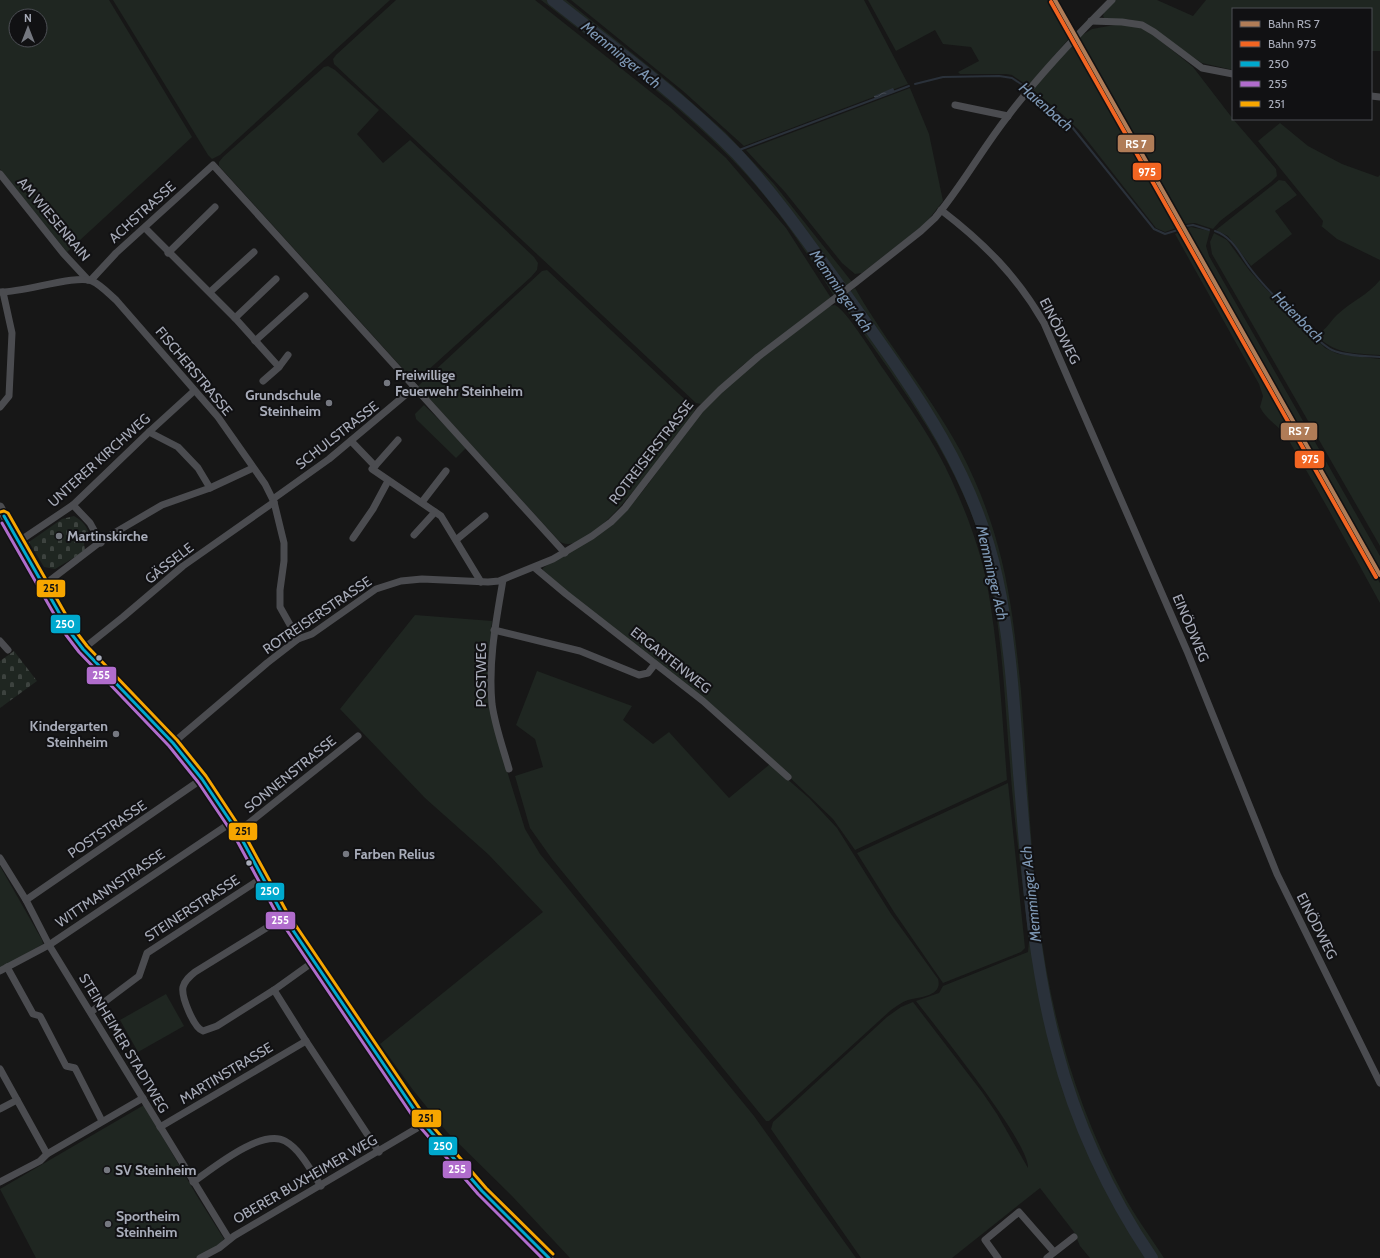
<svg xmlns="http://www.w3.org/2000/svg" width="1380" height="1258" viewBox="0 0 1380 1258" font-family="Cabin,sans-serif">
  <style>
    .green { fill: #1f2621; fill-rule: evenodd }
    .cemetery { fill: url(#cemetery-stones) }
    .water { fill: url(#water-waves) }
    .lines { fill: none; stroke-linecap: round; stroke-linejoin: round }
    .stream { stroke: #2a313a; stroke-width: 2 }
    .river { stroke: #2a313a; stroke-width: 12 }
    .minor { stroke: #4b4c50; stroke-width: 7 }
    .tertiary { stroke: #4b4c50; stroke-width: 9 }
    .bus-1-casing { stroke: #111113; stroke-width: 6 }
    .bus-2-casing { stroke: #111113; stroke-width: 6 }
    .bus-3-casing { stroke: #111113; stroke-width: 6 }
    .bus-1 { stroke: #00a9ce; stroke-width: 3 }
    .bus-2 { stroke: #b06ccc; stroke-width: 3 }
    .bus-3 { stroke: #f7a600; stroke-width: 3 }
    .rail-1-casing { stroke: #111113; stroke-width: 7 }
    .rail-2-casing { stroke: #111113; stroke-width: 7 }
    .rail-1 { stroke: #b07c57; stroke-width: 4 }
    .rail-2 { stroke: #f26522; stroke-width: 4 }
    .poi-dot { fill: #757880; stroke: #111113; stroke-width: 1.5 }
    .bus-dot { fill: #a8acb9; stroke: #111113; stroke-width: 1.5 }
    .labels { text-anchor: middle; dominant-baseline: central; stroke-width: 4; stroke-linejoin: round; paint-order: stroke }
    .street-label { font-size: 14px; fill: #a8acb9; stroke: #111113 }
    .poi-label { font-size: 14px; font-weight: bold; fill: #a8acb9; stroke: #111113; text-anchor: start }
    .water-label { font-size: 15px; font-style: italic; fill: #7e98b5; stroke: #111113 }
    .line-badge { stroke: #111113; stroke-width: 1.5 }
    .badge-label { font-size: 11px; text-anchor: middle; font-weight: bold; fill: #fff }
    .pale-badge-label { font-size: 11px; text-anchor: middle; font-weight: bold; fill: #111 }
  </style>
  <defs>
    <pattern id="cemetery-stones" width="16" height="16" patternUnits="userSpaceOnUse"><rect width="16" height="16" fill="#1f2621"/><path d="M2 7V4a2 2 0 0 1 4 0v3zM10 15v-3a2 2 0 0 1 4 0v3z" fill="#3d433f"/></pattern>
    <pattern id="water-waves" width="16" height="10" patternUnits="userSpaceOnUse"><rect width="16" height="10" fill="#2a313a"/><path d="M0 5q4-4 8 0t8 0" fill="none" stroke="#464c54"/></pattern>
  </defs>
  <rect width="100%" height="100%" fill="#171717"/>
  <!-- green -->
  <g class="green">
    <path d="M 0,0 L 109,0 L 192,137 L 67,252 L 0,169 ZM 16,16 L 40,16 L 40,40 L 16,40 Z"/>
    <polygon points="113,0 390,0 220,155 212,159 208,155"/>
    <polygon points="396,0 535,0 671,108 726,158 786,228 831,298 743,365 701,404 696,403 334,64 333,59 336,55"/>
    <path d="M 541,0 L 566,0 L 672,85 L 725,132 L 774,184 L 852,282 L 834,296 C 807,252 778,209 743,171 C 683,106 610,54 541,0 Z"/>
    <polygon points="571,0 864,0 908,84 744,146 683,91"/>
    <polygon points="868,0 1052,0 1072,35 1028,86 1012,75 1006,74 960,74 958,72 979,61 971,47 943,44 935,30 896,51"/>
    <polygon points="1116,0 1157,0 1193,16 1206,0 1380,0 1380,51 1371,51 1371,9 1233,9 1233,70 1202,63 1140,22 1128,19 1105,19 1103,16 1104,12"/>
    <polygon points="1120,24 1140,28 1151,33 1193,67 1233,119 1276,169 1277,176 1271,182 1220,221 1213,229 1195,223 1185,224 1079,37 1092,29"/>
    <polygon points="1075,41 1179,227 1165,232 1156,228 1079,130 1063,115 1033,90"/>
    <polygon points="324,67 328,66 335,70 379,110 357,134 383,163 410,140 534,257 538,263 537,270 531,277 415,382 219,166 219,162 223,157"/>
    <polygon points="910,88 929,134 943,201 925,224 862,273 855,274 842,263 785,192 746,150"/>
    <polygon points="1280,123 1308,146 1342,164 1378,177 1380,175 1380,260 1337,239 1320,225 1322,226 1323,221 1258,141"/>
    <polygon points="1279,180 1285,181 1297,195 1275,211 1292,234 1251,266 1228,236 1216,230"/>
    <polygon points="1191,227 1210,231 1206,246 1209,256 1380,556 1380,569 1187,228"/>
    <path d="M 1181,231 L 1380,583 L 1380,603 C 1350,548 1320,493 1288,439 C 1281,427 1266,420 1260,407 L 1263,396 L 1259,384 L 1175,234 Z"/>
    <polygon points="1214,233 1227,240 1249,270 1265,288 1325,348 1338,354 1380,359 1380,546 1212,254 1210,242"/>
    <path d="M 547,270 L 695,409 C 691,420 680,430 673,439 C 658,459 587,563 559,541 L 418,386 L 542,271 Z"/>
    <path d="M 1380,280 L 1380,355 C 1353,353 1336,355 1316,335 C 1327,330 1330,321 1338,314 C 1352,301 1368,295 1380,280 Z"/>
    <path d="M 855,288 C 887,344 929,393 960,450 C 976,480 989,513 998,546 C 1011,593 1016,642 1021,691 C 1027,767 1030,844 1039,919 C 1050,1015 1077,1108 1122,1192 C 1134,1215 1150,1236 1164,1258 L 1090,1258 L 1080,1246 L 1074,1232 L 1040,1188 L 952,1258 L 861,1258 L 771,1129 L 773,1122 L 887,1017 L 901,1007 L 913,1002 L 982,1092 L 997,1114 L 1028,1168 C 1030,1143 936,1027 916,1001 L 939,993 L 943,986 L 1028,952 L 1029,942 C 1023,883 1014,823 1010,764 C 1004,692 1002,619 983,549 C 964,480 924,419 883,361 C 868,340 854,319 838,300 Z"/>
    <path d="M 835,305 C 847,311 875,357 884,370 C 908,405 935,442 952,481 C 967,514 980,549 987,584 C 999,649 1002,715 1007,780 L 855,850 L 833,819 L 782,770 L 569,594 L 543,570 L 543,568 L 625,512 C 655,480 676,441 705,408 C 741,369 788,338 830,306 Z"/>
    <polygon points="424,405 467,447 456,458 416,419 415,414"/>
    <polygon points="415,615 492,621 489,662 503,758 525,829 540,854 754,1116 856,1258 570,1258 512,1196 447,1132 413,1090 380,1044 543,912 489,855 425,798 340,709"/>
    <path d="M 537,671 L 632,706 L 623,720 L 653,744 L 669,732 L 729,798 L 770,764 L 809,798 L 837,828 L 891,914 L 938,979 C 943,996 920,997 908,1000 C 902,1002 897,1006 891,1010 L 769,1121 L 766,1121 L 552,859 L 530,828 L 515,776 L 543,767 L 535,739 L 516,725 Z"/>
    <polygon points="1008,783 1025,948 1021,952 943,983 894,912 857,853"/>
    <polygon points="0,866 42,940 43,944 0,969"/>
    <polygon points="166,994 184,1026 138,1052 120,1020"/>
    <polygon points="144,1105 197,1196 224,1239 217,1246 195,1258 36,1258 0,1189"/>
  </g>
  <!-- cemetery -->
  <g class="cemetery">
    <path d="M 74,516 C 83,521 88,527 90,538 L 84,543 L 85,551 L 55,569 L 44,567 L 29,542 L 62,519 Z"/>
    <polygon points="14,651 37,681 0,708 0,661"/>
  </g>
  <!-- water -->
  <polygon class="water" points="893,88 895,92 875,99 874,96"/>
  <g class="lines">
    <!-- stream -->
    <g class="stream">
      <polyline points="915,84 943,77 999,76 1012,78 1027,88"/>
      <polyline points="1031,91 1068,122 1154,229 1165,234 1181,229"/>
      <polyline points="734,152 909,86"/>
      <polyline points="1186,226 1193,225 1209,230"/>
      <path d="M 1215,231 C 1233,237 1240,255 1250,268 C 1260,282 1318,344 1332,350 C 1345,356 1365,356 1380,357"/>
    </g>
    <!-- river -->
    <path class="river" d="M 553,0 C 615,49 682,97 737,154 C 777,197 810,245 844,292 C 908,382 974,468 997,578 C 1011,642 1014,708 1019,773 C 1027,865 1032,958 1056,1047 C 1075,1121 1109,1195 1152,1258"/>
    <!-- minor -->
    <g class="minor">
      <polyline points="1091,21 1122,22 1142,25 1154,32 1202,68 1233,74"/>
      <polyline points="1371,96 1380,97"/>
      <polyline points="955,105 1008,116"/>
      <polyline points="0,174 63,253 88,280"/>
      <path d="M 941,210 C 984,243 1017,276 1044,323 L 1187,651 L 1277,874 L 1380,1083"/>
      <polyline points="145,228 235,318 279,367"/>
      <polyline points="168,253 215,207"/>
      <polyline points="91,280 116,253 213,165 565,553"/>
      <path d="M 0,292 C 22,293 77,274 92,281 C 101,285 109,294 116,300 L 218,417 L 265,484 L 274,502 L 284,543 L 284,561 L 280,590 L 280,607 L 298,639"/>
      <polyline points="210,292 254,252"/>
      <polyline points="235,318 276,279"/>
      <polyline points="255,341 305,296"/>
      <polyline points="263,381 279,367 288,355"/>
      <polyline points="0,407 9,396 12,333 3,292"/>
      <polyline points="149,432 178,447 198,468 210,488"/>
      <polyline points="351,441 375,466 372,469 441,516 481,582"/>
      <polyline points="375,466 398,440"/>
      <polyline points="273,499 329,459 410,391 414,387"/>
      <polyline points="422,502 446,471"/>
      <polyline points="73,505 90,523 101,543"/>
      <polyline points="414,535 435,512"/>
      <polyline points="353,538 373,509 388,481"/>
      <polyline points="456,540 485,516"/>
      <polyline points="18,542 73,505 149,432 194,391"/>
      <polyline points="535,568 566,594 703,701 788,777"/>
      <path d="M 503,580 C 496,621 488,662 492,704 C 495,726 503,748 509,769"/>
      <polyline points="44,585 104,539 162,505 210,488 253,468"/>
      <polyline points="494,630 580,651 639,675 648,673 655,664"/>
      <polyline points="0,641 8,650"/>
      <polyline points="83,649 123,617 183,566 274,502"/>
      <path d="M 173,743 L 267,663 L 298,639 L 312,634 L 376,589 L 401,581 L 422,579 L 488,582 L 499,581 L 553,559 L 592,536 L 611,522 L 625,508 L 700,410 L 720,390 L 758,357 L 855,283 L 921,231 L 935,218 C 962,186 982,149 1008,116 C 1040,74 1075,37 1112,0"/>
      <polyline points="239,834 244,827 358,736"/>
      <polyline points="0,858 26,900 49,945 229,1239"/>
      <polyline points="26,900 202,779"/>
      <path d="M 284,917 L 195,972 C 190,976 185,980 183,987 C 181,997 194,1028 203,1031 L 217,1026 L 274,990 L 313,962"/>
      <polyline points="7,967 33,1014 40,1016 66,1066 75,1068 102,1121"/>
      <polyline points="0,971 49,945 232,822"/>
      <polyline points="274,990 306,1041 379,1152"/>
      <polyline points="91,1012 139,976 147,953 262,878"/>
      <polyline points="0,1069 47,1154"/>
      <polyline points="0,1109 17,1100"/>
      <polyline points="160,1127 306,1041"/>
      <polyline points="0,1182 40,1161 47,1154 143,1098"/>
      <path d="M 193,1182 C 212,1169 261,1128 285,1141 C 301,1150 311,1171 321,1186"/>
      <polyline points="200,1258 219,1248 234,1236 424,1124"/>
      <polyline points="998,1258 985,1240 1019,1212 1054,1252"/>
      <polyline points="1047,1258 1074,1237"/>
    </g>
    <!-- tertiary -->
    <polyline class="tertiary" points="0,507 18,542 70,632 83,649 173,743 202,779 239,834 284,917 313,962 424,1124 482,1191 549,1258"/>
    <!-- bus-1 casing -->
    <g class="bus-1-casing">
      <polyline id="bus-1" points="4,516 70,632 83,649 173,743 202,779 239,834 284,917 424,1124 482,1191 549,1258"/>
    </g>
    <!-- bus-2 casing -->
    <g class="bus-2-casing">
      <polyline id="bus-2" points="2,523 66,635 79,652 169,746 198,782 235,837 280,920 420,1127 478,1194 542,1258"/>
    </g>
    <!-- bus-3 casing -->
    <g class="bus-3-casing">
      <polyline id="bus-3" points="0,512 4,511 8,513 74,629 87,646 177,740 206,776 243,832 288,914 428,1121 486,1188 553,1254"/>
    </g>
    <!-- bus-1 -->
    <use href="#bus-1" class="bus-1"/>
    <!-- bus-2 -->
    <use href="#bus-2" class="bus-2"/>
    <!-- bus-3 -->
    <use href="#bus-3" class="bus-3"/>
    <!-- rail-1 casing -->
    <g class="rail-1-casing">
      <polyline id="rail-1" points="1055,0 1380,575"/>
    </g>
    <!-- rail-2 casing -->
    <g class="rail-2-casing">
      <polyline id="rail-2" points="1051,2 1376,577"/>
    </g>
    <!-- rail-1 -->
    <use href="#rail-1" class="rail-1"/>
    <!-- rail-2 -->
    <use href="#rail-2" class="rail-2"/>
  </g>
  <!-- markers -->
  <g class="poi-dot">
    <circle cx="387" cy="383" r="4"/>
    <circle cx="329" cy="403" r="4"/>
    <circle cx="59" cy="536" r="4"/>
    <circle cx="116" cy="734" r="4"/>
    <circle cx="346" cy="854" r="4"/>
    <circle cx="107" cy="1170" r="4"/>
    <circle cx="108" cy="1224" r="4"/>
  </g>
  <g class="bus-dot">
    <circle cx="99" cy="658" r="3.5"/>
    <circle cx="249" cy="863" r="3.5"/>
  </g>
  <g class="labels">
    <!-- street labels -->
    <g class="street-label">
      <text transform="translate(142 212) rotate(-42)">ACHSTRASSE</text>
      <text transform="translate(54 219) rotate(50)">AM WIESENRAIN</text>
      <text transform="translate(1060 331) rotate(63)">EINÖDWEG</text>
      <text transform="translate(194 371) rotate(50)">FISCHERSTRASSE</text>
      <text transform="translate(337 435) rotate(-38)">SCHULSTRASSE</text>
      <text transform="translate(651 452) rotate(-52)">ROTREISERSTRASSE</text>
      <text transform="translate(99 460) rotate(-42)">UNTERER KIRCHWEG</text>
      <text transform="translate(169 563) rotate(-38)">GÄSSELE</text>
      <text transform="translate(317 615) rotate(-34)">ROTREISERSTRASSE</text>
      <text transform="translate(1191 628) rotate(67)">EINÖDWEG</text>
      <text transform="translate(671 660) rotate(38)">ERGARTENWEG</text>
      <text transform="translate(481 675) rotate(-90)">POSTWEG</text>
      <text transform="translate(290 774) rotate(-39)">SONNENSTRASSE</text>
      <text transform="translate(107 829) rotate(-34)">POSTSTRASSE</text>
      <text transform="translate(110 888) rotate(-34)">WITTMANNSTRASSE</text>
      <text transform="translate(192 908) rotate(-33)">STEINERSTRASSE</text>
      <text transform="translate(1317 926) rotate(63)">EINÖDWEG</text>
      <text transform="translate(124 1043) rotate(59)">STEINHEIMER STADTWEG</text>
      <text transform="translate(226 1073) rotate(-31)">MARTINSTRASSE</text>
      <text transform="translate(305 1179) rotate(-30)">OBERER BUXHEIMER WEG</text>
    </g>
    <!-- poi labels -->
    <g class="poi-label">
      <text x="395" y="375">Freiwillige<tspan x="395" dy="16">Feuerwehr Steinheim</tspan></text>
      <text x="321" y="395" text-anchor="end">Grundschule<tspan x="321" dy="16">Steinheim</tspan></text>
      <text x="67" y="536">Martinskirche</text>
      <text x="108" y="726" text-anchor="end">Kindergarten<tspan x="108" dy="16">Steinheim</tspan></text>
      <text x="354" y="854">Farben Relius</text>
      <text x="115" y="1170">SV Steinheim</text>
      <text x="116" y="1216">Sportheim<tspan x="116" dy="16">Steinheim</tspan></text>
    </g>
    <!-- water labels -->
    <g class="water-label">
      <text transform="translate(621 55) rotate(39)">Memminger Ach</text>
      <text transform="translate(1046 107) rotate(41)">Haienbach</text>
      <text transform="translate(841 291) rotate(55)">Memminger Ach</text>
      <text transform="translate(1298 317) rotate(45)">Haienbach</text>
      <text transform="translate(992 573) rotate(77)">Memminger Ach</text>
      <text transform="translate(1031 894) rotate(-96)">Memminger Ach</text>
    </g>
  </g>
  <g class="line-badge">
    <rect x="1117" y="134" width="38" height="19" rx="4" fill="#b07c57"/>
    <rect x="1132" y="162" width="30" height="19" rx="4" fill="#f26522"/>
    <rect x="1280" y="422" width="38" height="19" rx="4" fill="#b07c57"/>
    <rect x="1294" y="450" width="31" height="19" rx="4" fill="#f26522"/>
    <rect x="36" y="579" width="30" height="19" rx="4" fill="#f7a600"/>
    <rect x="50" y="614" width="31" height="20" rx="4" fill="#00a9ce"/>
    <rect x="86" y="666" width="31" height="19" rx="4" fill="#b06ccc"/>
    <rect x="228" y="822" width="30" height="19" rx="4" fill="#f7a600"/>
    <rect x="255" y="882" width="30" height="19" rx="4" fill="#00a9ce"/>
    <rect x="265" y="911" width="31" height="19" rx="4" fill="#b06ccc"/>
    <rect x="411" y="1109" width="31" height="19" rx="4" fill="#f7a600"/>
    <rect x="428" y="1136" width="30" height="20" rx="4" fill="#00a9ce"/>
    <rect x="442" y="1160" width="30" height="19" rx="4" fill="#b06ccc"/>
  </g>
  <g class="badge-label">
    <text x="1136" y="148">RS 7</text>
    <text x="1147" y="176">975</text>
    <text x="1299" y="435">RS 7</text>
    <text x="1310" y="463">975</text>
    <text x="65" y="628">250</text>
    <text x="101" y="679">255</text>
    <text x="270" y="895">250</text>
    <text x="280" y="924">255</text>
    <text x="443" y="1150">250</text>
    <text x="457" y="1173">255</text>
  </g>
  <g class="pale-badge-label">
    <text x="51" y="592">251</text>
    <text x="243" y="835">251</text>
    <text x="426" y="1122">251</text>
  </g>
  <!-- legend -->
  <rect x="1232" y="8" width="140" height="112" fill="#111113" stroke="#4d4f55"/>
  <rect x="1240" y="21" width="20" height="6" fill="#b07c57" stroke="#4d4f55"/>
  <text x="1268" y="28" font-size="12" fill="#a8acb9">Bahn RS 7</text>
  <rect x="1240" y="41" width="20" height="6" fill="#f26522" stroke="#4d4f55"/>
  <text x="1268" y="48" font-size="12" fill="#a8acb9">Bahn 975</text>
  <rect x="1240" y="61" width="20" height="6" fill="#00a9ce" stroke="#4d4f55"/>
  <text x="1268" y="68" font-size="12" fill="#a8acb9">250</text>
  <rect x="1240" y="81" width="20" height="6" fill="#b06ccc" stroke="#4d4f55"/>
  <text x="1268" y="88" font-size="12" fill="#a8acb9">255</text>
  <rect x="1240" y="101" width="20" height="6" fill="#f7a600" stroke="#4d4f55"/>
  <text x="1268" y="108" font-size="12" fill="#a8acb9">251</text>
  <!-- north arrow -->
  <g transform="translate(28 28)"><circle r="19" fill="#111113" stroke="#4d4f55"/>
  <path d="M0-3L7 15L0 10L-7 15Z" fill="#757880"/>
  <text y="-6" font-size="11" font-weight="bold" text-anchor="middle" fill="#a8acb9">N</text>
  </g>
</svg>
